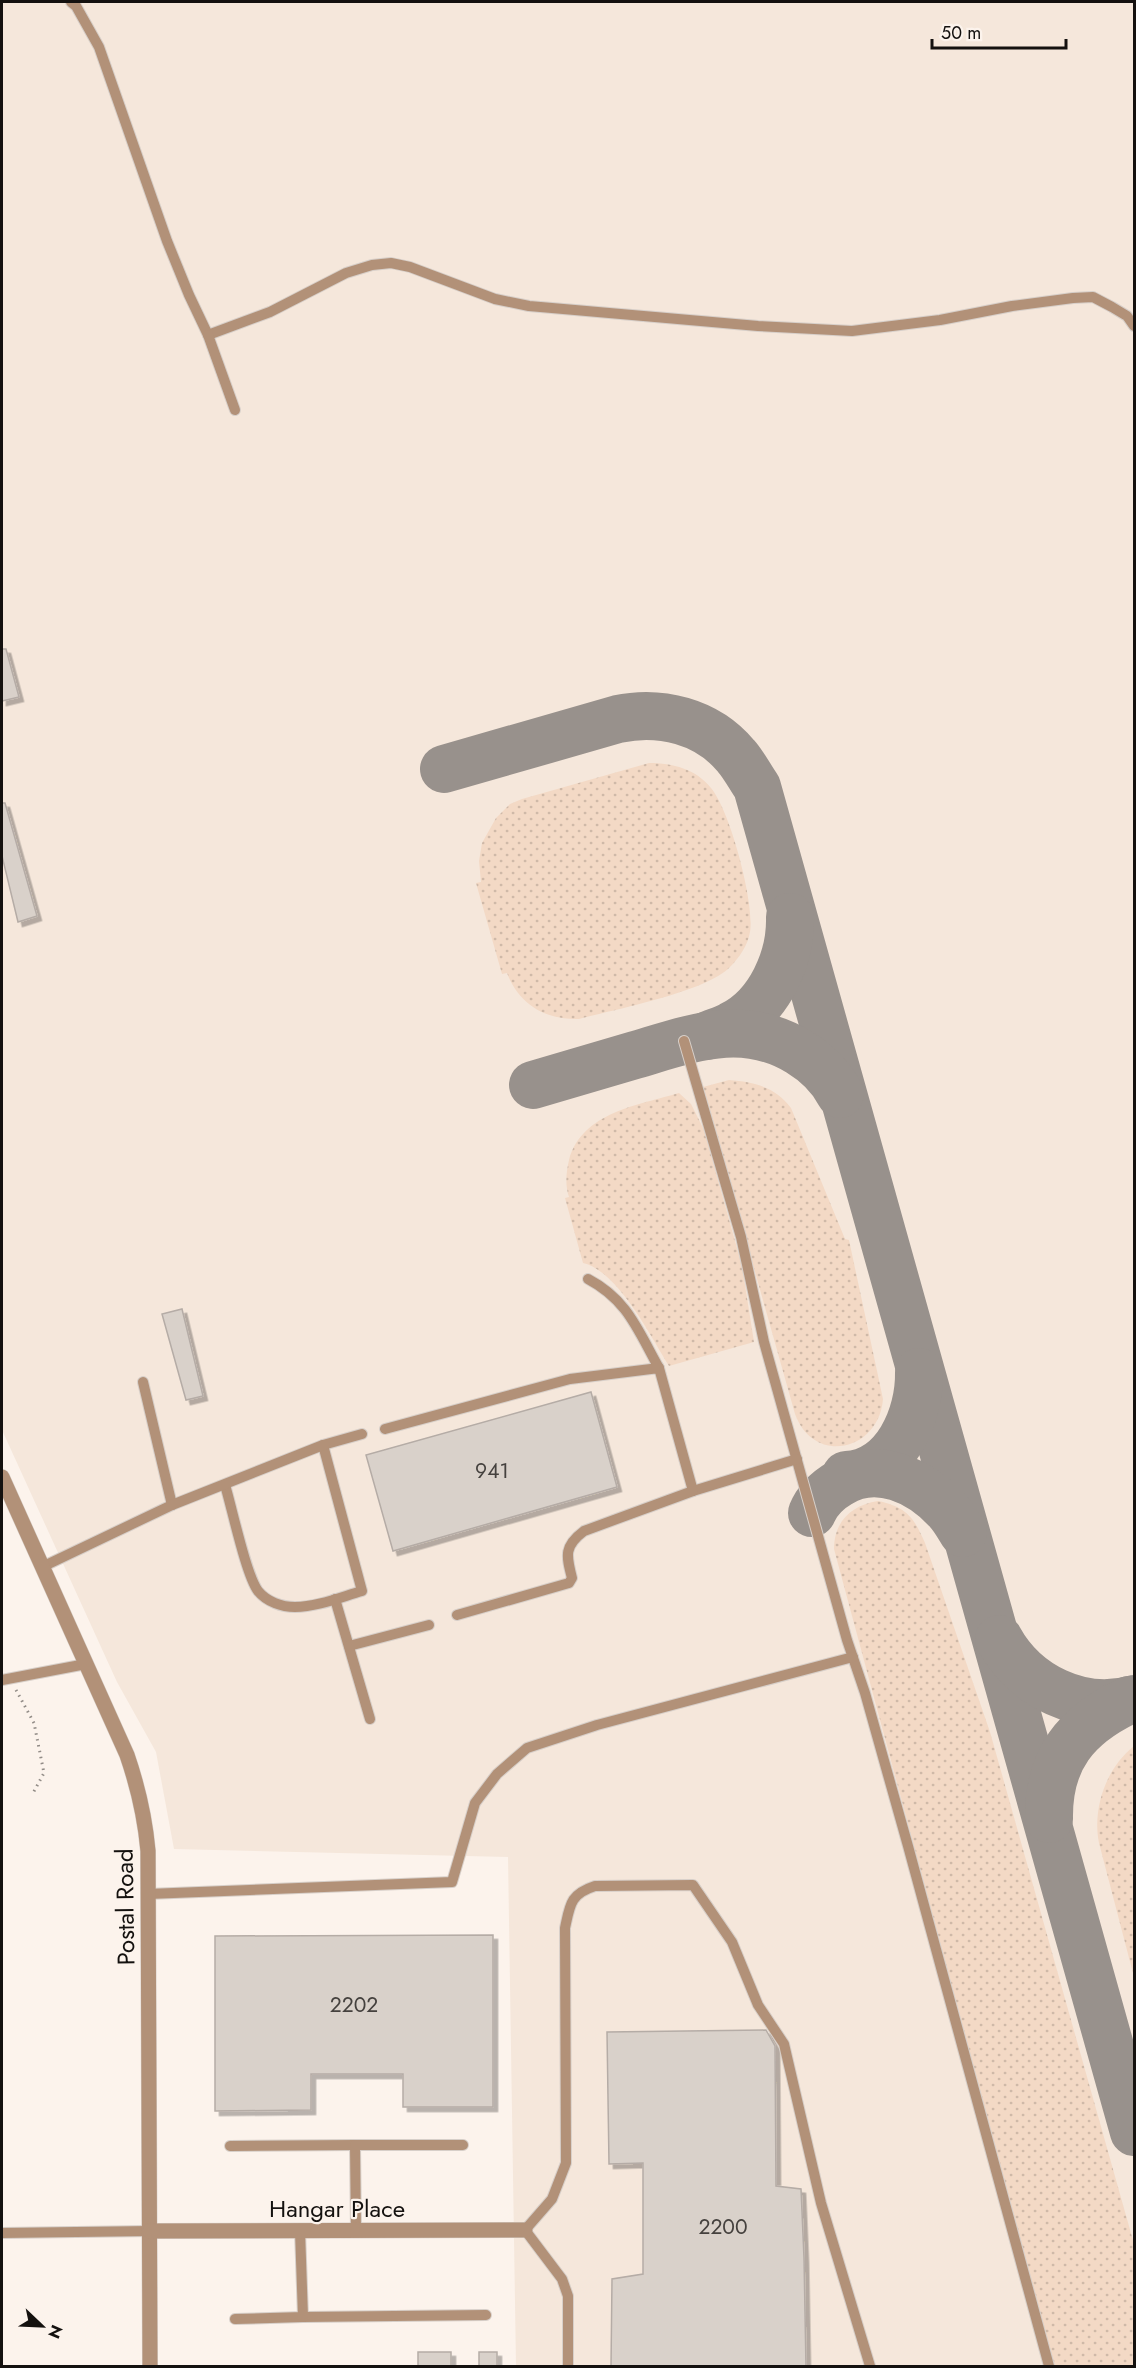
<svg xmlns="http://www.w3.org/2000/svg" width="1136" height="2368" viewBox="0 0 1136 2368" font-family="Jost,sans-serif">
  <style>
    .built { fill: #f5e7db }
    .grass { fill: url(#grass-dots) }
    .lines { fill: none; stroke-linecap: round; stroke-linejoin: round }
    .taxiway { stroke: #98918c; stroke-width: 48 }
    .building { fill: #d9d1ca; stroke: #b5aca6; stroke-width: 1.5; filter: url(#shadow) }
    .service-casing { stroke: #d7cfc9; stroke-width: 12 }
    .minor-casing { stroke: #d7cfc9; stroke-width: 16 }
    .path { stroke: #928c87; stroke-width: 3; stroke-dasharray: 1.5 4.5; stroke-linecap: butt }
    .service { stroke: #b29178; stroke-width: 10 }
    .minor { stroke: #b29178; stroke-width: 15 }
    .labels { text-anchor: middle; dominant-baseline: central; stroke-width: 4.5; stroke-linejoin: round; paint-order: stroke }
    .number-label { font-size: 21px; fill: #45413e }
    .street-label { font-size: 24px; fill: #14110f; stroke: #fcf3ec }
  </style>
  <defs>
    <pattern id="grass-dots" width="8" height="8" patternUnits="userSpaceOnUse" patternTransform="scale(1.5)"><rect width="8" height="8" fill="#f3d9c5"/><path d="M2 2h.1M6 6h.1" fill="none" stroke="#cfb9a8" stroke-width="1.8" stroke-linecap="round"/></pattern>
    <filter id="shadow"><feDropShadow dx="4.5" dy="4.5" stdDeviation="0" flood-color="#0004"/></filter>
  </defs>
  <rect width="100%" height="100%" fill="#fcf3ec"/>
  <!-- built -->
  <polygon class="built" points="2,2 1134,2 1134,2366 516,2366 508,1857 174,1849 156,1752 117,1682 2,1430"/>
  <!-- grass -->
  <g class="grass">
    <path d="M 649,763 C 673,763 696,769 711,788 C 730,810 755,904 750,932 C 748,945 739,958 730,967 C 706,992 616,1009 579,1019 C 546,1020 519,1005 507,973 L 502,974 L 476,883 L 481,882 L 479,861 L 482,843 L 496,818 L 510,804 L 522,799 Z"/>
    <path d="M 729,1080 C 755,1082 775,1087 791,1108 L 845,1239 L 849,1240 L 883,1399 C 879,1451 814,1466 795,1414 L 703,1087 Z"/>
    <path d="M 679,1093 L 691,1104 L 704,1130 L 742,1266 L 754,1342 L 669,1366 C 651,1337 618,1271 583,1263 L 565,1198 L 569,1197 C 565,1185 566,1173 569,1160 C 582,1112 639,1105 679,1093 Z"/>
    <path d="M 878,1501 C 907,1507 914,1518 925,1543 L 990,1732 L 1134,2244 L 1134,2366 L 1054,2366 L 834,1549 C 834,1522 851,1505 878,1501 Z"/>
    <path d="M 1134,1746 L 1134,1977 L 1099,1843 C 1092,1809 1106,1768 1134,1746 Z"/>
  </g>
  <g class="lines">
    <!-- taxiway -->
    <g class="taxiway">
      <path d="M 444,769 L 618,719 C 660,710 707,721 736,756 C 744,765 750,777 757,787 L 1134,2132"/>
      <path d="M 706,1036 C 714,1032 724,1030 732,1025 C 770,1006 791,958 790,917"/>
      <path d="M 533,1085 C 567,1075 601,1065 635,1055 C 693,1038 743,1018 799,1052 C 817,1063 830,1075 840,1094"/>
      <path d="M 846,1475 C 896,1473 920,1415 919,1372"/>
      <path d="M 812,1513 C 817,1501 828,1490 840,1483 C 877,1460 920,1481 947,1510 C 953,1516 958,1525 963,1533"/>
      <path d="M 999,1639 C 1025,1686 1081,1714 1134,1699"/>
      <path d="M 1049,1819 C 1048,1759 1076,1725 1129,1700"/>
    </g>
  </g>
  <!-- building -->
  <g class="building">
    <polygon points="2,649 6,649 19,697 2,701"/>
    <polygon points="2,803 5,803 37,916 18,922 2,856"/>
    <polygon points="182,1309 203,1396 186,1400 162,1314"/>
    <polygon points="591,1392 617,1487 393,1551 366,1455"/>
    <polygon points="493,1935 493,2107 403,2107 403,2074 311,2074 311,2110 215,2111 215,1936"/>
    <polygon points="766,2030 775,2046 776,2186 801,2189 804,2258 806,2367 611,2367 612,2279 643,2274 643,2163 609,2164 607,2032"/>
    <rect x="418" y="2352" width="33" height="15"/>
    <rect x="479" y="2352" width="18" height="15"/>
  </g>
  <g class="lines">
    <!-- service casing -->
    <g class="service-casing">
      <g id="service">
        <polyline points="71,2 76,6 99,47 167,241 189,295 208,335 270,312 346,273 372,265 391,263 410,267 495,299 529,306 758,326 852,331 940,320 1012,306 1073,298 1093,297 1112,307 1127,316 1134,326"/>
        <polyline points="208,335 235,410"/>
        <polyline points="684,1041 741,1237 764,1342 847,1640 865,1693 908,1846 1049,2366"/>
        <path d="M 588,1279 C 628,1300 638,1331 659,1368"/>
        <polyline points="143,1382 172,1505"/>
        <polyline points="385,1429 570,1379 659,1368 693,1491 797,1459"/>
        <path d="M 225,1485 C 232,1508 246,1575 258,1591 C 267,1602 282,1607 295,1607 C 317,1607 341,1597 362,1591 L 323,1445"/>
        <polyline points="42,1567 172,1505 323,1445 362,1434"/>
        <polyline points="335,1599 370,1719"/>
        <path d="M 457,1615 L 569,1583 L 572,1578 C 566,1555 564,1546 584,1531 L 693,1491"/>
        <polyline points="349,1646 429,1625"/>
        <polyline points="2,1680 86,1664"/>
        <polyline points="148,1894 452,1882 475,1803 497,1774 527,1748 597,1725 853,1657"/>
        <polyline points="230,2146 355,2145"/>
        <polyline points="356,2231 355,2145 463,2145"/>
        <polyline points="2,2233 150,2231"/>
        <polyline points="303,2317 486,2315"/>
        <polyline points="235,2319 303,2317 300,2231"/>
        <path d="M 568,2366 L 568,2296 L 562,2279 L 525,2230 L 552,2199 L 566,2163 L 565,1928 C 570,1905 570,1894 595,1886 L 693,1885 L 732,1942 L 758,2005 L 784,2044 L 821,2203 L 870,2366"/>
      </g>
    </g>
    <!-- minor casing -->
    <g class="minor-casing">
      <g id="minor">
        <path d="M 2,1477 L 127,1755 C 138,1787 145,1817 148,1851 L 150,2366"/>
        <polyline points="150,2231 525,2230"/>
      </g>
    </g>
    <!-- path -->
    <polyline class="path" points="16,1690 34,1723 44,1773 32,1795"/>
    <!-- service -->
    <use href="#service" class="service"/>
    <!-- minor -->
    <use href="#minor" class="minor"/>
  </g>
  <g class="labels">
    <!-- number labels -->
    <g class="number-label">
      <text x="492" y="1471">941</text>
      <text x="354" y="2005">2202</text>
      <text x="723" y="2227">2200</text>
    </g>
    <!-- street labels -->
    <g class="street-label">
      <text transform="translate(125 1907) rotate(-91)">Postal Road</text>
      <text x="337" y="2208">Hangar Place</text>
    </g>
  </g>
  <!-- border -->
  <rect width="1136" height="2368" fill="none" stroke="#14110f" stroke-width="6"/>
  <!-- north arrow -->
  <g transform="translate(42 2326) rotate(113)" stroke="#fcf3ec" stroke-width="4.5" paint-order="stroke">
  <path d="M0-4.5L10 22L0 15L-10 22Z" fill="#14110f"/>
  <text y="-9" font-size="16" font-weight="bold" text-anchor="middle" fill="#14110f">N</text>
  </g>
  <!-- scale -->
  <path d="M932 39v9h134v-9" fill="none" stroke="#14110f" stroke-width="3"/>
  <text x="941" y="39" font-size="18" fill="#14110f" stroke="#fcf3ec" stroke-width="4.5" paint-order="stroke">50 m</text>
</svg>
